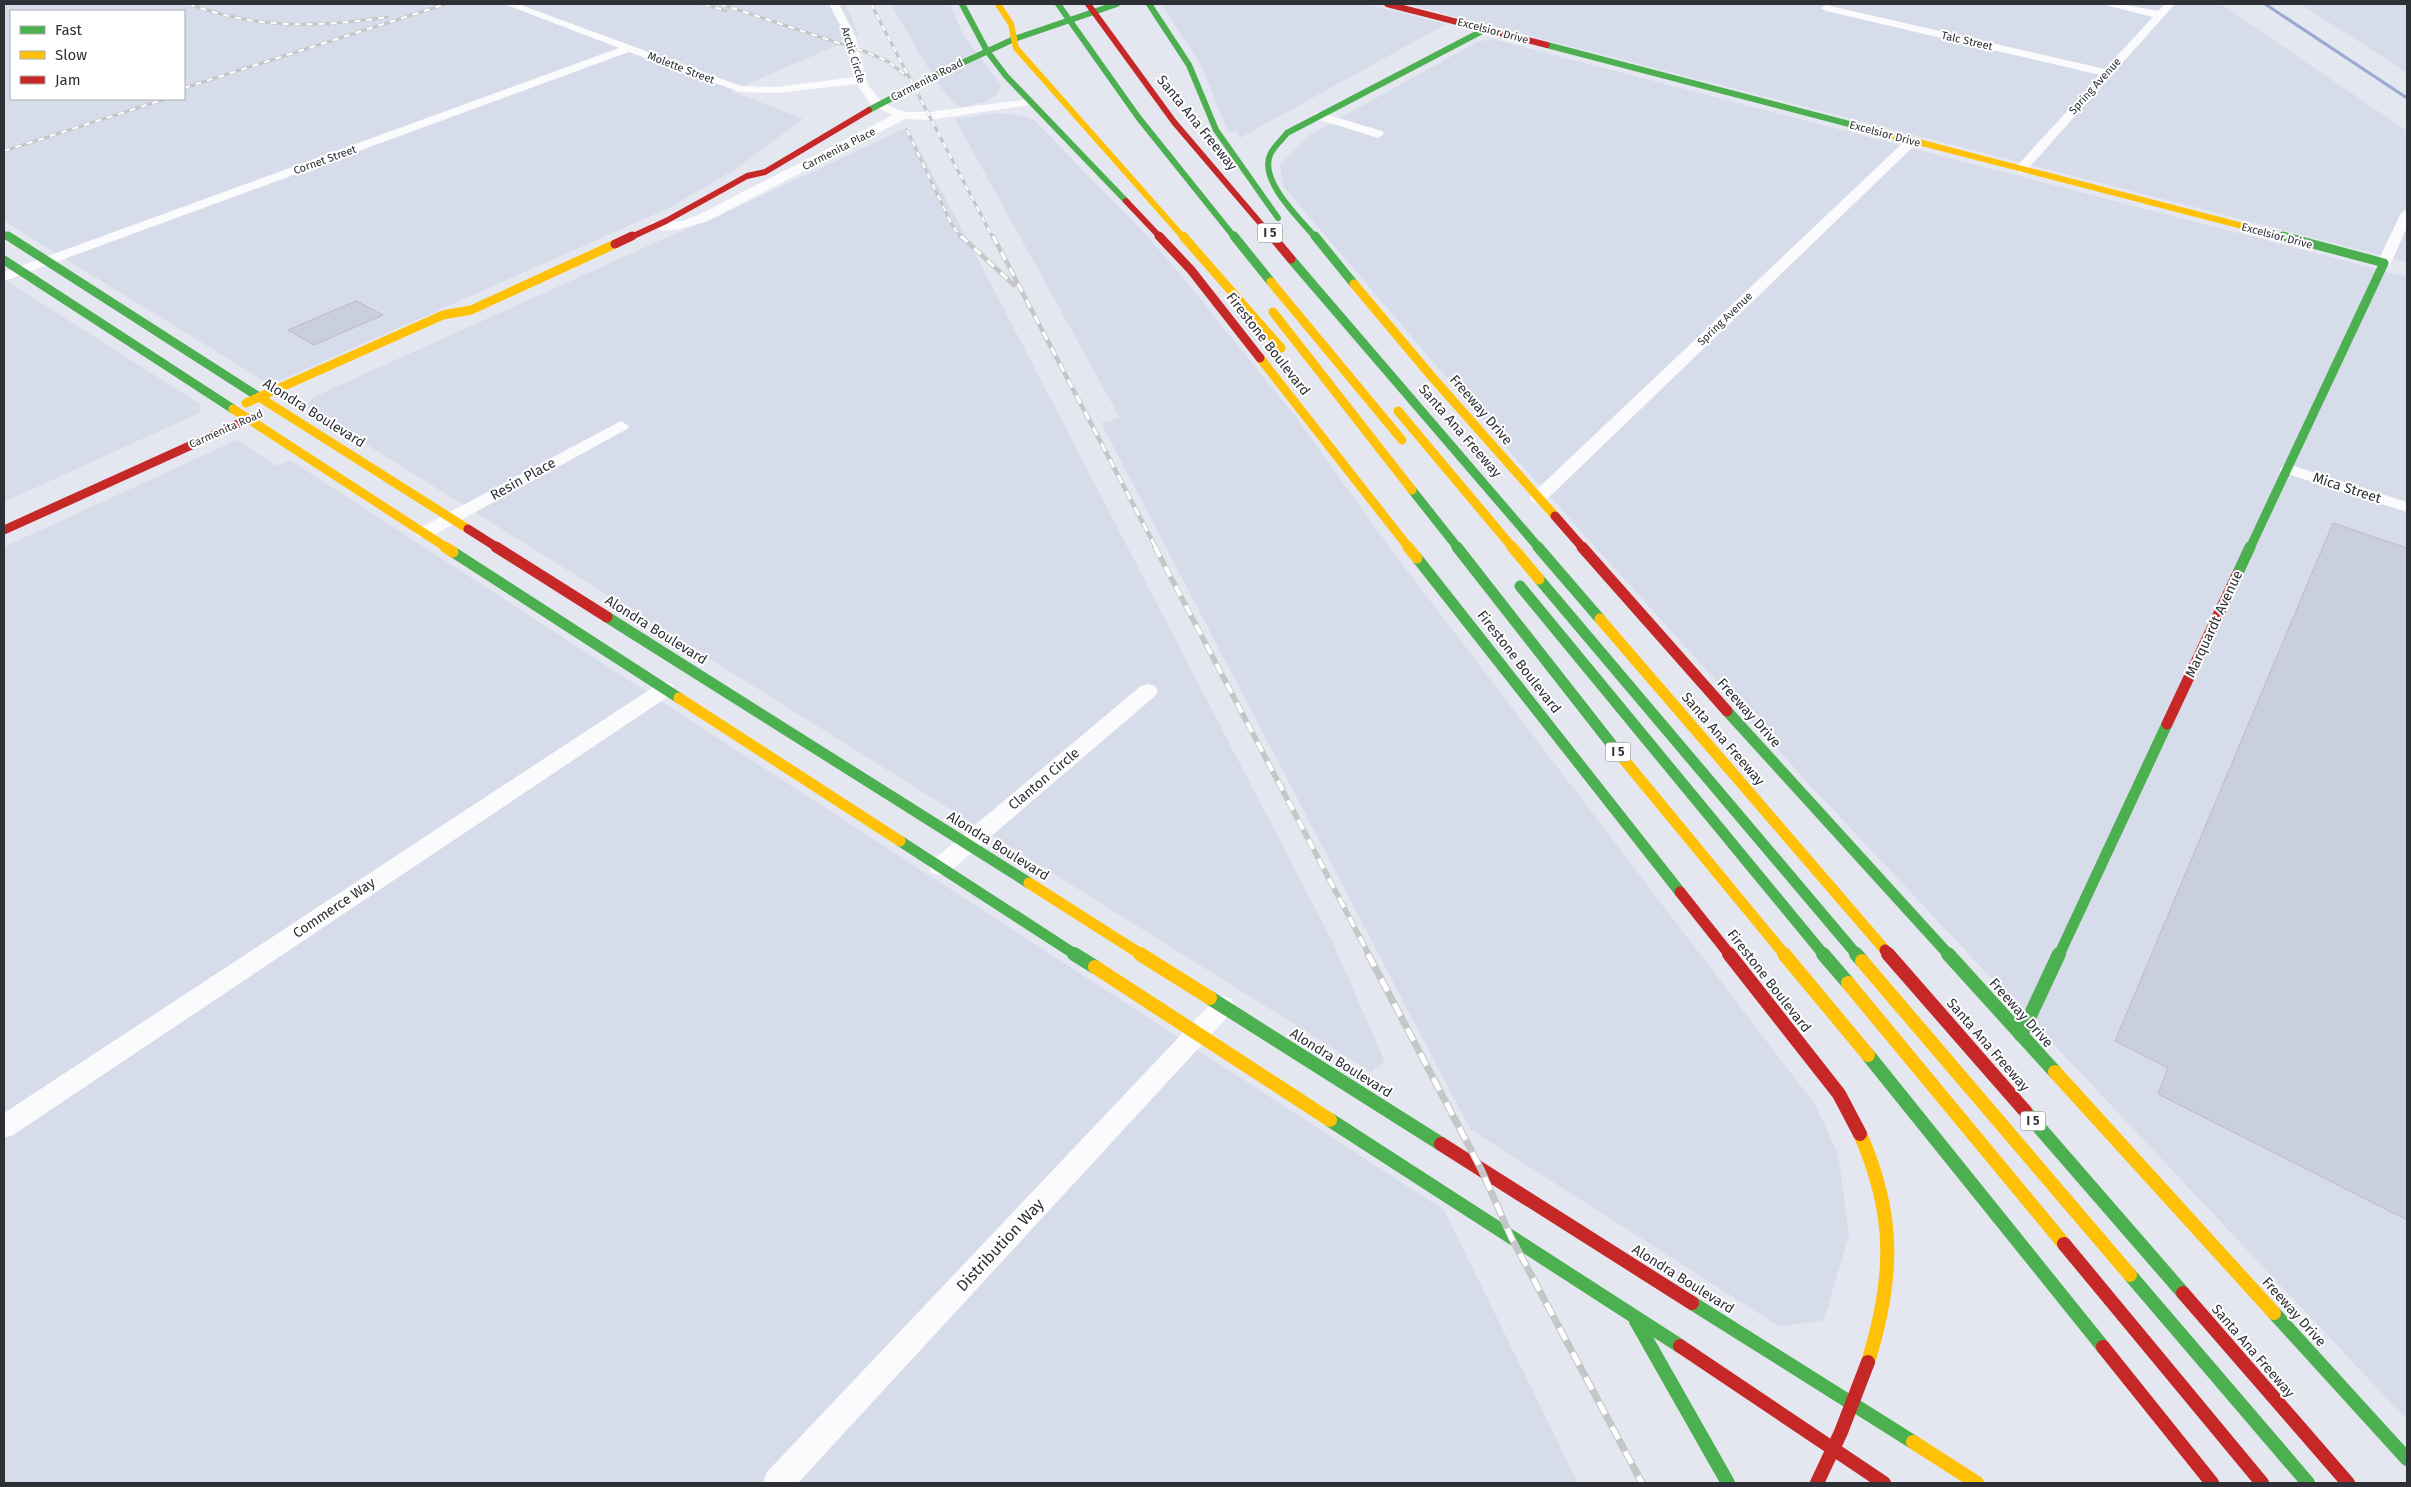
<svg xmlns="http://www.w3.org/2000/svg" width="2411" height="1487" viewBox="0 0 2411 1487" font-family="'Fira Sans',sans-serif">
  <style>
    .built { fill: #d7dcea; fill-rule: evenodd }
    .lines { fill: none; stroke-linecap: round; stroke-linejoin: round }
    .stream { stroke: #9aa9d2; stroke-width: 3 }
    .building { fill: #cacfde; stroke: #b9bcc1 }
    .street { fill: #fbfbfd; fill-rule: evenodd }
    .fast-far3 { stroke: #4caf50; stroke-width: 6 }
    .fast-far2 { stroke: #4caf50; stroke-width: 9 }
    .fast-far1 { stroke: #4caf50; stroke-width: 11 }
    .fast { stroke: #4caf50; stroke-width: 14 }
    .slow-far3 { stroke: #ffc107; stroke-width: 6 }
    .slow-far2 { stroke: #ffc107; stroke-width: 9 }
    .slow-far1 { stroke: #ffc107; stroke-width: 11 }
    .slow { stroke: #ffc107; stroke-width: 14 }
    .jam-far3 { stroke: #c62828; stroke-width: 6 }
    .jam-far2 { stroke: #c62828; stroke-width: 9 }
    .jam-far1 { stroke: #c62828; stroke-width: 11 }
    .jam { stroke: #c62828; stroke-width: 14 }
    .rail-far3-casing { stroke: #c5c6c8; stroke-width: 3 }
    .rail-far2-casing { stroke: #c5c6c8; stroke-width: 4.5 }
    .rail-far1-casing { stroke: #c5c6c8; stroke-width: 5.5 }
    .rail-casing { stroke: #c5c6c8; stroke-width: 7 }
    .rail-far3 { stroke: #fff; stroke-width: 2; stroke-dasharray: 6; stroke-linecap: butt }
    .rail-far2 { stroke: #fff; stroke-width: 3; stroke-dasharray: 9; stroke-linecap: butt }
    .rail-far1 { stroke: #fff; stroke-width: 4; stroke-dasharray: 11; stroke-linecap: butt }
    .rail { stroke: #fff; stroke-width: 5; stroke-dasharray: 14; stroke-linecap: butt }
    .labels { text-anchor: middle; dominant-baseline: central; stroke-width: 4; stroke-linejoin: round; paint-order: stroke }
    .far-street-label { font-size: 11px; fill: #2e3035; stroke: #fff }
    .shield { fill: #fff; stroke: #6d6e72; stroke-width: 1 }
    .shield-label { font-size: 12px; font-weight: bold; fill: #2e3035 }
    .street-label { font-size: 14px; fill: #2e3035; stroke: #fff }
    .near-street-label { font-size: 16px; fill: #2e3035; stroke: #fff }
  </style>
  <rect width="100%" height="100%" fill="#e4e7ef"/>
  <!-- built -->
  <g class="built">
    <path d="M 4,4 L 845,4 L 859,36 L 731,91 L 803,119 L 731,172 L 669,208 L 283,379 L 264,381 L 4,221 ZM 11,11 L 184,11 L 184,99 L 11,99 Z"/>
    <polygon points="891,4 950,4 963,35 1001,85 997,94 984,102 962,107 954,103 942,89 920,55"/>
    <polygon points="1161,4 1365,4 1446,24 1240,138 1236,131 1228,132 1200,63"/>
    <polygon points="1407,4 2221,4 2407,131 2407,262"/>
    <polygon points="2300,4 2407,4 2407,73 2380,55"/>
    <polygon points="1492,39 2407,277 2407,1420 1808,783 1517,460 1283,186 1280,165 1311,134 1477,42"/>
    <polygon points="997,113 1025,116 1034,120 1150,239 1193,290 1295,416 1393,552 1816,1106 1838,1154 1849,1235 1824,1320 1780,1327 1470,1129 1101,423 1120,418 955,119"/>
    <polygon points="906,128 908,129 980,263 1331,939 1385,1062 1371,1072 308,408 307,404 316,396 661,240 718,216"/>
    <polygon points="4,279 201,405 199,413 4,502"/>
    <polygon points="237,440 277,466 290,460 1444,1210 1578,1483 4,1483 4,547"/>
  </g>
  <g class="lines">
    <!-- stream -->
    <polyline class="stream" points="2265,4 2407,98"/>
  </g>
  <!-- building -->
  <g class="building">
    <polygon points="356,301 383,315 314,345 288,330"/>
    <polygon points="2333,523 2407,548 2407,1220 2158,1094 2168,1068 2115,1041"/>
  </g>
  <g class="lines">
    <!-- street -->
    <g class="street">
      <path d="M 504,4 L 518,4 L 741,86 L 777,87 L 855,77 L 845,35 L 829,4 L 839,4 L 855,35 L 868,85 L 880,100 L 891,107 L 905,112 L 929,112 L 1029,99 L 1035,102 L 1029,105 L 929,120 L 905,119 L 708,221 C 695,225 661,237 650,225 L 652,222 L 683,221 L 698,215 L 893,115 L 871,105 L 857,84 L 777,93 L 740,92 L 629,52 L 4,281 L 4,272 L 619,48 Z"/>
      <polygon points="2102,4 2121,4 2158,11 2165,4 2175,4 2025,172 2021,173 2015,169 2017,166 2100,75 1826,11 1821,8 1826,5 2105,69 2153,17"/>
      <polygon points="1318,112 1382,131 1384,134 1378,138 1314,118 1314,114"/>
      <polygon points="1912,137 1916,138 1918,141 1916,144 1544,502 1532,502 1530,498 1532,494 1908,138"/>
      <polygon points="2407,209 2407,227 2391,263 2389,266 2379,266 2377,263 2401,213"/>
      <polygon points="621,421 629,426 627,429 430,537 418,537 415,533 418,529"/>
      <polygon points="2287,464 2407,502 2407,512 2281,472 2279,469"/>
      <polygon points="665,682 672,684 675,689 672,694 13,1135 4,1138 4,1113 658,684"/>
      <polygon points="1148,684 1155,686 1158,691 1155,696 948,873 940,875 932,873 929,867 932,861 1141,686"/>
      <polygon points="1223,996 1231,999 1235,1006 1231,1013 798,1483 763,1483 767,1472 1215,999"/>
    </g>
    <!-- fast-far3 -->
    <g class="fast-far3">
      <polyline points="962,4 987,51 1006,76 1126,201"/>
      <polyline points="1058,4 1138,117 1235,238"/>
      <polyline points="1149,4 1189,65 1216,130 1278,218"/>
      <polyline points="1547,45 1876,131"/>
      <polyline points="869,110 938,74 1014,39 1117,4"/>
      <polyline points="4,234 10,238"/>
      <polyline points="2277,235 2287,238"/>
      <path d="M 1316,238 C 1300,219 1259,181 1270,155 C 1273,147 1282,140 1287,133 L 1486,29"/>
    </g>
    <!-- fast-far2 -->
    <g class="fast-far2">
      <polyline points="8,236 259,397"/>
      <polyline points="1234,236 1271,282"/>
      <polyline points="1315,236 1354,284"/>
      <polyline points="1291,259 1539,548"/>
      <polyline points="4,260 233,409"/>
      <polyline points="1412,490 1458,548"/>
      <polyline points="2250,548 2384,263 2283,236"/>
    </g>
    <!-- fast-far1 -->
    <g class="fast-far1">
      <polyline points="1457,547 1616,750"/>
      <polyline points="1538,547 1600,619"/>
      <polyline points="453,552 679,698"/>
      <polyline points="1417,558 1680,892"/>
      <polyline points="2237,575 2250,547"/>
      <polyline points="1539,579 1857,955"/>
      <polyline points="1520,586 1824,955"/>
      <polyline points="607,617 1029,883"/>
      <polyline points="1727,711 1949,955"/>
      <polyline points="900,841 1076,955"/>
      <polyline points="2059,955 2167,724"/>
    </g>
    <!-- fast -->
    <g class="fast">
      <polyline points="1074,954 1095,967"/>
      <polyline points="1823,954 1848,983"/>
      <polyline points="1856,954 1862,961"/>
      <polyline points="1948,954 2055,1072"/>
      <polyline points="1210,998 1441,1144"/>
      <polyline points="2021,1035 2059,954"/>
      <polyline points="1868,1055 2103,1347"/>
      <polyline points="2025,1111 2183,1293"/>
      <polyline points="1330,1120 1680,1346"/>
      <polyline points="2130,1275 2308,1483"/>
      <polyline points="1692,1303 1913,1442"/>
      <polyline points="2274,1313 2407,1459"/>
      <polyline points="1636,1321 1728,1483"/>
    </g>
    <!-- slow-far3 -->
    <g class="slow-far3">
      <polyline points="998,4 1011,24 1016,48 1184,238"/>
      <polyline points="1876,131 2277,235"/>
    </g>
    <!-- slow-far2 -->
    <g class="slow-far2">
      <polyline points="1183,236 1281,348"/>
      <polyline points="1271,282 1402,440"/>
      <polyline points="1354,284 1432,377 1555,516"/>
      <polyline points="1273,312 1412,490"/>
      <polyline points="1260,358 1409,548"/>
      <polyline points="259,397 468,529"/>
      <polyline points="246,403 443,315 471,310 615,244"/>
      <polyline points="233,409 447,548"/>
      <polyline points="1398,411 1513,548"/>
    </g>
    <!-- slow-far1 -->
    <g class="slow-far1">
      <polyline points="445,547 453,552"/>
      <polyline points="1408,547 1417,558"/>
      <polyline points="1512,547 1539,579"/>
      <polyline points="1600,619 1885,950"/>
      <polyline points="679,698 900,841"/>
      <polyline points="1616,750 1785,955"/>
      <polyline points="1029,883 1142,955"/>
    </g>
    <!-- slow -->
    <g class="slow">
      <polyline points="1140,954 1210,998"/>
      <polyline points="1784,954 1868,1055"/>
      <polyline points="1862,961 2130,1275"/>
      <polyline points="1095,967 1330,1120"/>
      <polyline points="1848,983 2064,1244"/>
      <polyline points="2055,1072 2274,1313"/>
      <path d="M 1860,1134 C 1896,1215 1894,1278 1868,1362"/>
      <polyline points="1913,1442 1977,1483"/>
    </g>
    <!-- jam-far3 -->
    <g class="jam-far3">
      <polyline points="1088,4 1174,122 1273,238"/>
      <polyline points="1387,4 1547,45"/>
      <polyline points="1126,201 1161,238"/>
      <polyline points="629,238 666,221 747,176 765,172 869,110"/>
    </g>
    <!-- jam-far2 -->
    <g class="jam-far2">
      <polyline points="1159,236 1191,270 1260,358"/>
      <polyline points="1272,236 1291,259"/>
      <polyline points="615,244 632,236"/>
      <polyline points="1555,516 1583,548"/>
      <polyline points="468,529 498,548"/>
      <polyline points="4,530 249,419"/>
    </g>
    <!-- jam-far1 -->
    <g class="jam-far1">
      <polyline points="496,547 607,617"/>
      <polyline points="1582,547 1727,711"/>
      <polyline points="2167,724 2237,575"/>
      <polyline points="1680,892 1730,955"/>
      <polyline points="1885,950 1889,955"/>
    </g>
    <!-- jam -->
    <g class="jam">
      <polyline points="1729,954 1839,1094 1860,1134"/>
      <polyline points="1888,954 2025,1111"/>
      <polyline points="1441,1144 1692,1303"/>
      <polyline points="2064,1244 2262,1483"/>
      <polyline points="2183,1293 2348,1483"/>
      <polyline points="1680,1346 1884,1483"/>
      <polyline points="2103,1347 2212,1483"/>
      <polyline points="1817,1483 1841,1432 1868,1362"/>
    </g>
    <!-- rail-far3 casing -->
    <g class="rail-far3-casing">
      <g id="rail-far3">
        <path d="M 189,4 C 257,29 316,28 387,17"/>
        <polyline points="704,4 726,11"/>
        <polyline points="720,4 866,52 889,62 905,75"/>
        <polyline points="871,4 993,238"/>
        <polyline points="184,88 446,4"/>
        <polyline points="907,130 950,221 961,238"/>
        <polyline points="4,151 165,99"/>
      </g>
    </g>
    <!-- rail-far2 casing -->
    <g class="rail-far2-casing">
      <g id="rail-far2">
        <polyline points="961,236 1014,285"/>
        <polyline points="993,236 1156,548"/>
      </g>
    </g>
    <!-- rail-far1 casing -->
    <g class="rail-far1-casing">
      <polyline id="rail-far1" points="1155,547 1369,955"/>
    </g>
    <!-- rail casing -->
    <g class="rail-casing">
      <polyline id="rail" points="1368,954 1481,1169 1511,1237 1642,1483"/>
    </g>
    <!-- rail-far3 -->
    <use href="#rail-far3" class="rail-far3"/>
    <!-- rail-far2 -->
    <use href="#rail-far2" class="rail-far2"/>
    <!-- rail-far1 -->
    <use href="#rail-far1" class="rail-far1"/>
    <!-- rail -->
    <use href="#rail" class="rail"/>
  </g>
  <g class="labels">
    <!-- far-street labels -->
    <g class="far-street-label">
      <text transform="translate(1493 31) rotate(15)">Excelsior Drive</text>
      <text transform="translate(1967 41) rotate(13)">Talc Street</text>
      <text transform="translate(853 55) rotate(73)">Arctic Circle</text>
      <text transform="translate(681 68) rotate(21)">Molette Street</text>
      <text transform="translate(927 80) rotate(-27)">Carmenita Road</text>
      <text transform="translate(2095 86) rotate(-48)">Spring Avenue</text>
      <text transform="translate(1885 134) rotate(15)">Excelsior Drive</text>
      <text transform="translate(839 149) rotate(-27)">Carmenita Place</text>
      <text transform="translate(325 160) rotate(-20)">Cornet Street</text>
      <text transform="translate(2277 236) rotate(15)">Excelsior Drive</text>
      <text transform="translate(1725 319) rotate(-44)">Spring Avenue</text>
      <text transform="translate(226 429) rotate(-24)">Carmenita Road</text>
    </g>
    <!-- shield labels -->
    <g class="shield">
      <rect x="1257.5" y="223.5" width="25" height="19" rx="4"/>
      <rect x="1605.5" y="742.5" width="25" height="19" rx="4"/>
      <rect x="2020.5" y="1111.5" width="25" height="19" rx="4"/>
    </g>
    <g class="shield-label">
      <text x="1270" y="233">I 5</text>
      <text x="1618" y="752">I 5</text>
      <text x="2033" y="1121">I 5</text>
    </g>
    <!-- street labels -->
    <g class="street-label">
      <text transform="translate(1197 123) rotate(51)">Santa Ana Freeway</text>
      <text transform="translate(1268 344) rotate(52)">Firestone Boulevard</text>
      <text transform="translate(1481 410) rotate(49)">Freeway Drive</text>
      <text transform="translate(314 413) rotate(32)">Alondra Boulevard</text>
      <text transform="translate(1460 431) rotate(49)">Santa Ana Freeway</text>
      <text transform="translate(523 479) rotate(-29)">Resin Place</text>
      <text transform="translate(2347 488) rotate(18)">Mica Street</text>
      <text transform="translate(2214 624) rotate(-65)">Marquardt Avenue</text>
      <text transform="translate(656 630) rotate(32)">Alondra Boulevard</text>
      <text transform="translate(1519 662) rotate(52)">Firestone Boulevard</text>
      <text transform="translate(1749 713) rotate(48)">Freeway Drive</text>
      <text transform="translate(1723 739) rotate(49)">Santa Ana Freeway</text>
      <text transform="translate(1044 779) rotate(-40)">Clanton Circle</text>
      <text transform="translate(998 846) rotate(32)">Alondra Boulevard</text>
      <text transform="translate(334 908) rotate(-34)">Commerce Way</text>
      <text transform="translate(1769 981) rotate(52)">Firestone Boulevard</text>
      <text transform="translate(2021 1013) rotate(48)">Freeway Drive</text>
      <text transform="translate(1988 1045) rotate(49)">Santa Ana Freeway</text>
      <text transform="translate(1341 1063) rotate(32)">Alondra Boulevard</text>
      <text transform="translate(1683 1279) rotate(32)">Alondra Boulevard</text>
      <text transform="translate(2294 1312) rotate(48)">Freeway Drive</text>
      <text transform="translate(2253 1351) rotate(49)">Santa Ana Freeway</text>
    </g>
    <!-- near-street labels -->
    <g class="near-street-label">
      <text transform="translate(1000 1245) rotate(-47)">Distribution Way</text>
    </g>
  </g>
  <!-- border -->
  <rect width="2411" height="1487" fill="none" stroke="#2e3035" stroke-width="10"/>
  <!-- legend -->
  <rect x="10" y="10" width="175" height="90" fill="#ffffff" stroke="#abacae"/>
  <rect x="20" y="26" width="25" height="8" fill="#4caf50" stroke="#abacae"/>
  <text x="55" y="35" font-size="15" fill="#2e3035">Fast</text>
  <rect x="20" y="51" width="25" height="8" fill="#ffc107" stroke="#abacae"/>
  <text x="55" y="60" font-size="15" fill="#2e3035">Slow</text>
  <rect x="20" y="76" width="25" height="8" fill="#c62828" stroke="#abacae"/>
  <text x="55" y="85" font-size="15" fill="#2e3035">Jam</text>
</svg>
